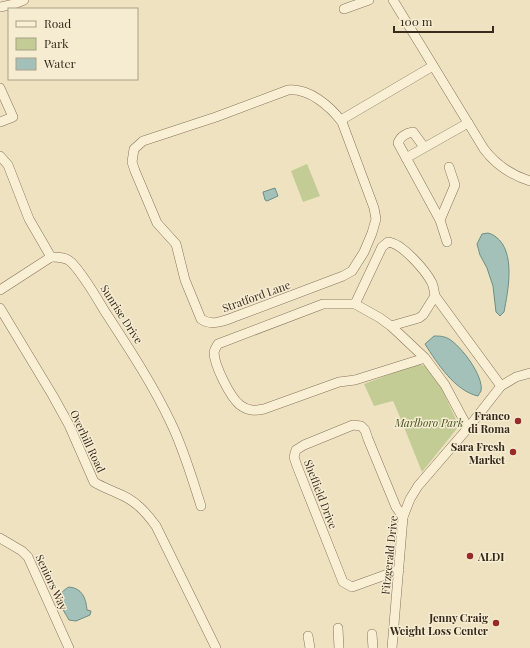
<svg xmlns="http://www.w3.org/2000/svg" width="530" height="648" viewBox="0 0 530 648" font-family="'Playfair Display',serif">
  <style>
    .green { fill: #c4cc95 }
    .water { fill: #a4c1b9; stroke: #6b8f87 }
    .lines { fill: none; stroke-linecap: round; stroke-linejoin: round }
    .minor-casing { stroke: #887359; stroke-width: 10 }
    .minor { stroke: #f9efd4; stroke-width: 9 }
    .poi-dot { fill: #972b28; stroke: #f6ecd1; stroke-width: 1.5 }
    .labels { text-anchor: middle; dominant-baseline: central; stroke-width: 3; stroke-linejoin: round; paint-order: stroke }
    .street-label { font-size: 11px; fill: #372b1d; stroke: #f6ecd1 }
    .poi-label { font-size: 11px; font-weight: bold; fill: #372b1d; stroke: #f6ecd1; text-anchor: end }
    .park-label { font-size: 11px; font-style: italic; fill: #465423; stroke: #f6ecd1 }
  </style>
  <rect width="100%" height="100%" fill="#eee2c1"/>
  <!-- green -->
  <g class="green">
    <polygon points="307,164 320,196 303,202 291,171"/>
    <polygon points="417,364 426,366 440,385 459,426 422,472 400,417 393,401 374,406 364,384"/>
  </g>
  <!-- water -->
  <g class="water">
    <polygon points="275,188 278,196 267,201 265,200 263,192"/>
    <path d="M 488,233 C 491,234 494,235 496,237 C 516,252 508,291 504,312 L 500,316 L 496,312 L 493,286 L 487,268 L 480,255 L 477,244 L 482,234 Z"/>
    <path d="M 434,336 C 439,336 444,336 449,339 C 461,346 484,376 481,391 C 480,393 479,394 478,396 C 455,391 437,363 425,344 Z"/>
    <path d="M 69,587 C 82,588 86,598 87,610 L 91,611 L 90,615 L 76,621 L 69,620 C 62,608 53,595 69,587 Z"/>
  </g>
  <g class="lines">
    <!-- minor casing -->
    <g class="minor-casing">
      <g id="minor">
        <path d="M 393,0 L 484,149 C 496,165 511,175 530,181"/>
        <polyline points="0,7 14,4 24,0"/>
        <polyline points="344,9 369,0"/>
        <polyline points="0,88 13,117 0,122"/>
        <path d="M 288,90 C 309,88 330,106 342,122 L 374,208 L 376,219 L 372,233 L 364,252 L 352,271 L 343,276 L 237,316 C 226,320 212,327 201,319 L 185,280 L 176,244 L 157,223 L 135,171 L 132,162 L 134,149 L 143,141 L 216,117 Z"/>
        <polyline points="341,120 433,66"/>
        <path d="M 424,147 L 413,132 C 406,133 400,137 398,143 L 440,220"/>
        <polyline points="0,156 8,165 29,219 51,257"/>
        <polyline points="406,158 468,123"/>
        <polyline points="447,242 440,220 455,185 449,167"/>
        <path d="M 51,257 C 58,257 66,257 71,262 C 83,274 95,295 104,310 C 128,347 152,383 171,423 C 184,450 192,478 201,506"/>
        <polyline points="0,290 51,257"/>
        <polyline points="435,296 501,386"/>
        <path d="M 355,304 L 382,247 L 388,242 C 402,243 426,271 432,283 C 434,287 434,292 435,296 L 423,315 L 419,318 L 391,326"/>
        <path d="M 0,308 L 53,396 L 69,425 L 94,482 C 102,487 109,489 117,493 C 135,500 145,511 156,526 L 216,648"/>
        <path d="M 425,358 L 355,380 L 339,382 L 264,409 C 255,411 248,411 240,405 C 230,397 214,365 214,352 C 215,349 216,347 218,344 L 323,304 L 355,304 L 380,318 L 391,326 L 425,358 L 445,385 L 468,428"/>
        <polyline points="0,538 22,551 28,557 69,648"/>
        <polyline points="399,570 352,587 343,582 297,466 294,457 296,450 304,445 353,425 361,426 365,430 368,439 396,507 403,517"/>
        <polyline points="338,628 339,648"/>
        <polyline points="372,634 373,648"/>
        <polyline points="308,636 310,648"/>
        <polyline points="392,648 403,517 410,499 418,486 468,428 501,386 516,377 530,373"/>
      </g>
    </g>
    <!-- minor -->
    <use href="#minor" class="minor"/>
  </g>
  <!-- markers -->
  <g class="poi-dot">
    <circle cx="518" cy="421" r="4"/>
    <circle cx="513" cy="452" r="4"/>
    <circle cx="470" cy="556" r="4"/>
    <circle cx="496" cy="623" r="4"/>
  </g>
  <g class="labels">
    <!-- street labels -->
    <g class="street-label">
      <text transform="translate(256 296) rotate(-20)">Stratford Lane</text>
      <text transform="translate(122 314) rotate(57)">Sunrise Drive</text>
      <text transform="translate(88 441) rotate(65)">Overhill Road</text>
      <text transform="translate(321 494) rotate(69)">Sheffield Drive</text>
      <text transform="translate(389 555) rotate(-84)">Fitzgerald Drive</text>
      <text transform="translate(52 582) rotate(65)">Seniors Way</text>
    </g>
    <!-- poi labels -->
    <g class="poi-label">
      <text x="510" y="415">Franco<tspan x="510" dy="13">di Roma</tspan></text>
      <text x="505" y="446">Sara Fresh<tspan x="505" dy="13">Market</tspan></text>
      <text x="478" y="556" text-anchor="start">ALDI</text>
      <text x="488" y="617">Jenny Craig<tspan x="488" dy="13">Weight Loss Center</tspan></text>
    </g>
    <!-- park labels -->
    <g class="park-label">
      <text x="429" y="422">Marlboro Park</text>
    </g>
  </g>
  <!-- legend -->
  <rect x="8" y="8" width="130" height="72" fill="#f6ecd1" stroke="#aa9f89"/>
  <rect x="16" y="21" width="20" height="6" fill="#f9efd4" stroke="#aa9f89"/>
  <text x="44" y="28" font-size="12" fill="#372b1d">Road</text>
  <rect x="16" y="38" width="20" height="12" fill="#c4cc95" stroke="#aa9f89"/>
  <text x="44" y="48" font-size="12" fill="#372b1d">Park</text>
  <rect x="16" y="58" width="20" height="12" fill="#a4c1b9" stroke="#aa9f89"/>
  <text x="44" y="68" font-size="12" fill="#372b1d">Water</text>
  <!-- scale -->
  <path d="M394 26v6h99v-6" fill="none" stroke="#372b1d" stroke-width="2"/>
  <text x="400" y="26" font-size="12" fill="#372b1d" stroke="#f6ecd1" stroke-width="3" paint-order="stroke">100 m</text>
</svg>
